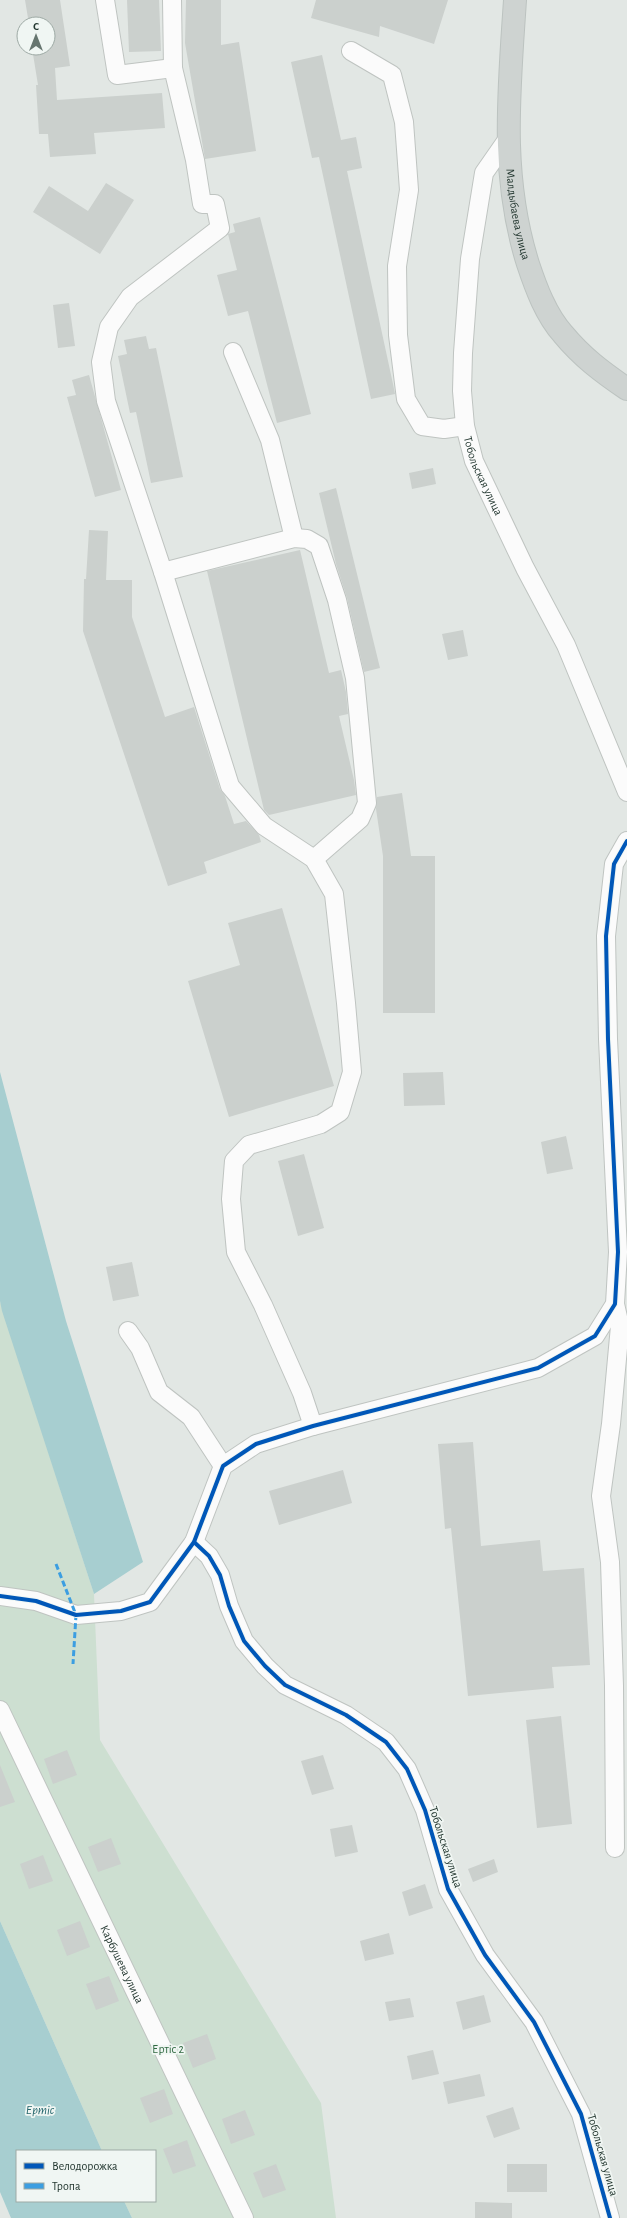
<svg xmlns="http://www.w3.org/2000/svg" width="627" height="2218" viewBox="0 0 627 2218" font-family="'Alegreya Sans',sans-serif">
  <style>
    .green { fill: #cddfd1 }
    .water { fill: #a7ced0 }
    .building { fill: #cbd0cd }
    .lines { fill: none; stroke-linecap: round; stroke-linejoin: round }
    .minor-casing { stroke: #bfc4c1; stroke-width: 20 }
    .major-casing { stroke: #bcc3c0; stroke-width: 24 }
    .minor { stroke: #fbfbfb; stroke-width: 18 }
    .major { stroke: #ced3d1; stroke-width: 22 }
    .quiet { stroke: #3c9ee1; stroke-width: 3; stroke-dasharray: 6 3; stroke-linecap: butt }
    .cycleway-casing { stroke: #f0f6f3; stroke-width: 6 }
    .cycleway { stroke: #0057b8; stroke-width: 4 }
    .labels { text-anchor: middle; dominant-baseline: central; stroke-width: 3.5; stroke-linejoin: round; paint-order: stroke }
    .street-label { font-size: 12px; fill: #233730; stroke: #f0f6f3 }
    .park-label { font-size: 12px; fill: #326a43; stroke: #f0f6f3 }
    .water-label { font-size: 13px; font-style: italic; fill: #24666c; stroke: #f0f6f3 }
  </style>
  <rect width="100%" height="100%" fill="#e2e7e4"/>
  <!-- green -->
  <polygon class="green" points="0,1301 94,1594 100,1740 321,2103 336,2218 132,2218 124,2201 155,2201 155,2151 102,2151 0,1921"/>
  <!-- water -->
  <g class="water">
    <polygon points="0,1072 66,1321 143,1562 94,1594 2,1311 0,1301"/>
    <polygon points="0,1921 102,2151 17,2151 17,2201 124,2201 132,2218 11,2218 0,2192"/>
  </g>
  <!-- building -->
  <g class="building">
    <polygon points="25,0 60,0 70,66 55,68 57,100 162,93 165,128 94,133 96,154 50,157 48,134 39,134 36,85 38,85 32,48 48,48 48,24 29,24"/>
    <polygon points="127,0 159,0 161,51 129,52"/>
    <polygon points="186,0 221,0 221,45 239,42 256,151 205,159 185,43"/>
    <polygon points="316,0 448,0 434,44 380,26 379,37 311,18"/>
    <polygon points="322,55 341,140 356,137 362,168 347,171 393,384 395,394 371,399 319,157 312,158 291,62"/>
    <polygon points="106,183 134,200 100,254 33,212 49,186 88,211"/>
    <polygon points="260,217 311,414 277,423 248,311 228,316 217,275 237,270 228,234 235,232 233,224"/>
    <polygon points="69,303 75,346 58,348 53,305"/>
    <polygon points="146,336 149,349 156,348 183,477 151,483 136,412 130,413 118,356 127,354 124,340"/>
    <polygon points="89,375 121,490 95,497 67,397 76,395 72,380"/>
    <polygon points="433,468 436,484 412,489 409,473"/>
    <polygon points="336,488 380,668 364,672 347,598 336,564 319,493"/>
    <polygon points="89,530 108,531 106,580 132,580 132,617 165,717 194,707 220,789 225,796 234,824 246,821 259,835 261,842 204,862 207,873 168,886 83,631 84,579 86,579"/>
    <polygon points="300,550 329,673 341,670 346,692 348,714 339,716 354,780 356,795 269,815 264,810 207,571"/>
    <polygon points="463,630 468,656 448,660 442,634"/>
    <polygon points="402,793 411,856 435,856 435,1013 383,1013 383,856 376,809 377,797"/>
    <polygon points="282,908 334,1086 229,1117 188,981 240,965 228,923"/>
    <polygon points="443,1072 445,1105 404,1106 403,1073"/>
    <polygon points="566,1136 573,1169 547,1174 541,1142"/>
    <polygon points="304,1154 324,1228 298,1236 278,1161"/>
    <polygon points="132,1262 139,1296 113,1301 106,1267"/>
    <polygon points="473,1442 481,1546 540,1540 543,1571 584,1568 590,1665 552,1667 554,1688 468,1696 451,1528 445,1529 438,1444"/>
    <polygon points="343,1470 352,1503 279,1525 269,1491"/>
    <polygon points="561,1716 572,1824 537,1828 526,1720"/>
    <polygon points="67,1750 77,1775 53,1784 44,1759"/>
    <polygon points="323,1755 334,1789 312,1795 301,1761"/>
    <polygon points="0,1765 15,1802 0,1807"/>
    <polygon points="352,1825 358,1852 335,1857 330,1829"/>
    <polygon points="111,1838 121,1864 98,1872 88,1847"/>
    <polygon points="43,1855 53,1881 29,1889 20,1864"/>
    <polygon points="494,1859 498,1872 473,1882 468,1869"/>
    <polygon points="425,1884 433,1908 409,1916 402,1892"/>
    <polygon points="80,1921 90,1947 67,1956 57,1930"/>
    <polygon points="389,1933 394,1954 365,1961 360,1941"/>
    <polygon points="109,1976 119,2001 96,2010 86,1984"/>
    <polygon points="484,1995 491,2022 463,2030 456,2002"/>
    <polygon points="410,1998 414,2017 389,2021 385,2002"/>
    <polygon points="207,2034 216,2059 193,2068 183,2043"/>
    <polygon points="433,2050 439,2074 412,2080 407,2056"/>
    <polygon points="480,2074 485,2096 448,2104 443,2082"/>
    <polygon points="164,2089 173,2114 150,2123 140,2098"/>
    <polygon points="513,2107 520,2129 494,2138 486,2116"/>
    <polygon points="245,2110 255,2135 231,2144 222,2119"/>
    <polygon points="187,2140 196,2166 173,2174 163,2149"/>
    <polygon points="276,2164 286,2190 263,2198 253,2173"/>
    <rect x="507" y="2164" width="40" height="28"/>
    <polygon points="475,2202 512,2203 512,2218 475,2218"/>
  </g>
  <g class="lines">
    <!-- minor casing -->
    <g class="minor-casing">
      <g id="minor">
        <polyline points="105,0 117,75 173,68"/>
        <polyline points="172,0 173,68 195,160 202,204 215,204 220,228 130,297 109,327 101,362 106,401 163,572 230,786 264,826 314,859 334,894 346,1003 352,1072 340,1112 321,1124 249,1145 234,1161 231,1199 236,1252 263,1305 302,1393 313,1426"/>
        <polyline points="351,51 392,75 404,122 409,190 397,266 398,335 406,399 422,426 444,429 465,426"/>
        <path id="s1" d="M 507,140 L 484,173 L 470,259 L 463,353 L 462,391 L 465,426 L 474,461 L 525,568 L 566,645 L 627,792"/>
        <polyline points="233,352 270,440 294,538"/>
        <polyline points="163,572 294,538 307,539 319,546 337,600 355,678 367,803 360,819 314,859"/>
        <polyline points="615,1304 620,1326 611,1424 601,1496 610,1562 614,1686 615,1848"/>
        <polyline points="128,1331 140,1348 159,1392 191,1417 223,1466"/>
        <polyline points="194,1542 209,1556 220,1575 229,1606 244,1641 265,1666 285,1685 346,1715 386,1742 407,1769 425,1810 448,1889 485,1955 534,2022 581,2114 610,2218"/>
        <polyline points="0,1596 36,1601 76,1615 121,1611 150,1602 194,1542 223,1466 256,1444 313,1426 538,1368 595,1336 615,1304 618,1252 608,1039 606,936 614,864 627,841"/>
        <path id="s2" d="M 0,1710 L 244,2218"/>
      </g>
    </g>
    <!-- major casing -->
    <g class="major-casing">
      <g id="major">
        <path id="s3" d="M 515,0 C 509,92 500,175 528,264 C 536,288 546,315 563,334 C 582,357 602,372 627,389"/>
      </g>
    </g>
    <!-- minor -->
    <use href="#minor" class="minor"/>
    <!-- major -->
    <use href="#major" class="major"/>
    <!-- quiet -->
    <polyline class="quiet" points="56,1564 76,1615 73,1664"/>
    <!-- cycleway casing -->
    <g class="cycleway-casing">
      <g id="cycleway">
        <polyline points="194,1542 209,1556 220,1575 229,1606 244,1641 265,1666 285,1685 346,1715 386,1742 407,1769 425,1810 448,1889 485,1955 534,2022 581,2114 610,2218"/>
        <polyline points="0,1596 36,1601 76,1615 121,1611 150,1602 194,1542 223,1466 256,1444 313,1426 538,1368 595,1336 615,1304 618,1252 608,1039 606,936 614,864 627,841"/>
      </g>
    </g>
    <!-- cycleway -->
    <use href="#cycleway" class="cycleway"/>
  </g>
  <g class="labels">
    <!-- street labels -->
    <g class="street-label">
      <text stroke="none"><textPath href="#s3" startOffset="215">Малдыбаева улица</textPath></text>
      <text stroke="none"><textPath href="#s1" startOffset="348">Тобольская улица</textPath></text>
      <text transform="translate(446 1847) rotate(72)">Тобольская улица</text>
      <text stroke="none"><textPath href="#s2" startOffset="282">Карбушева улица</textPath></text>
      <text transform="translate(603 2155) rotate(74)">Тобольская улица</text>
    </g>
    <!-- park labels -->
    <g class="park-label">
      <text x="168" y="2049">Ертіс 2</text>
    </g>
    <!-- water labels -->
    <g class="water-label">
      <text x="40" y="2110">Ертіс</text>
    </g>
  </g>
  <!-- legend -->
  <rect x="16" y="2150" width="140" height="52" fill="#f0f6f3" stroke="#9eaaa5"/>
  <rect x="24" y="2163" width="20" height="6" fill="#0057b8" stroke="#9eaaa5"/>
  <text x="52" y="2170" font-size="12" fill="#233730">Велодорожка</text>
  <rect x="24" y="2183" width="20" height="6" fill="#3c9ee1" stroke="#9eaaa5"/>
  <text x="52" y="2190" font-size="12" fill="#233730">Тропа</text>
  <!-- north arrow -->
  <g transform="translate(36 36)"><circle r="19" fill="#f0f6f3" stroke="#9eaaa5"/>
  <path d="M0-3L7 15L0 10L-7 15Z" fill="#66756f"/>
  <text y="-6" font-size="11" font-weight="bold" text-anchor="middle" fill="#233730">С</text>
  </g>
</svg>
